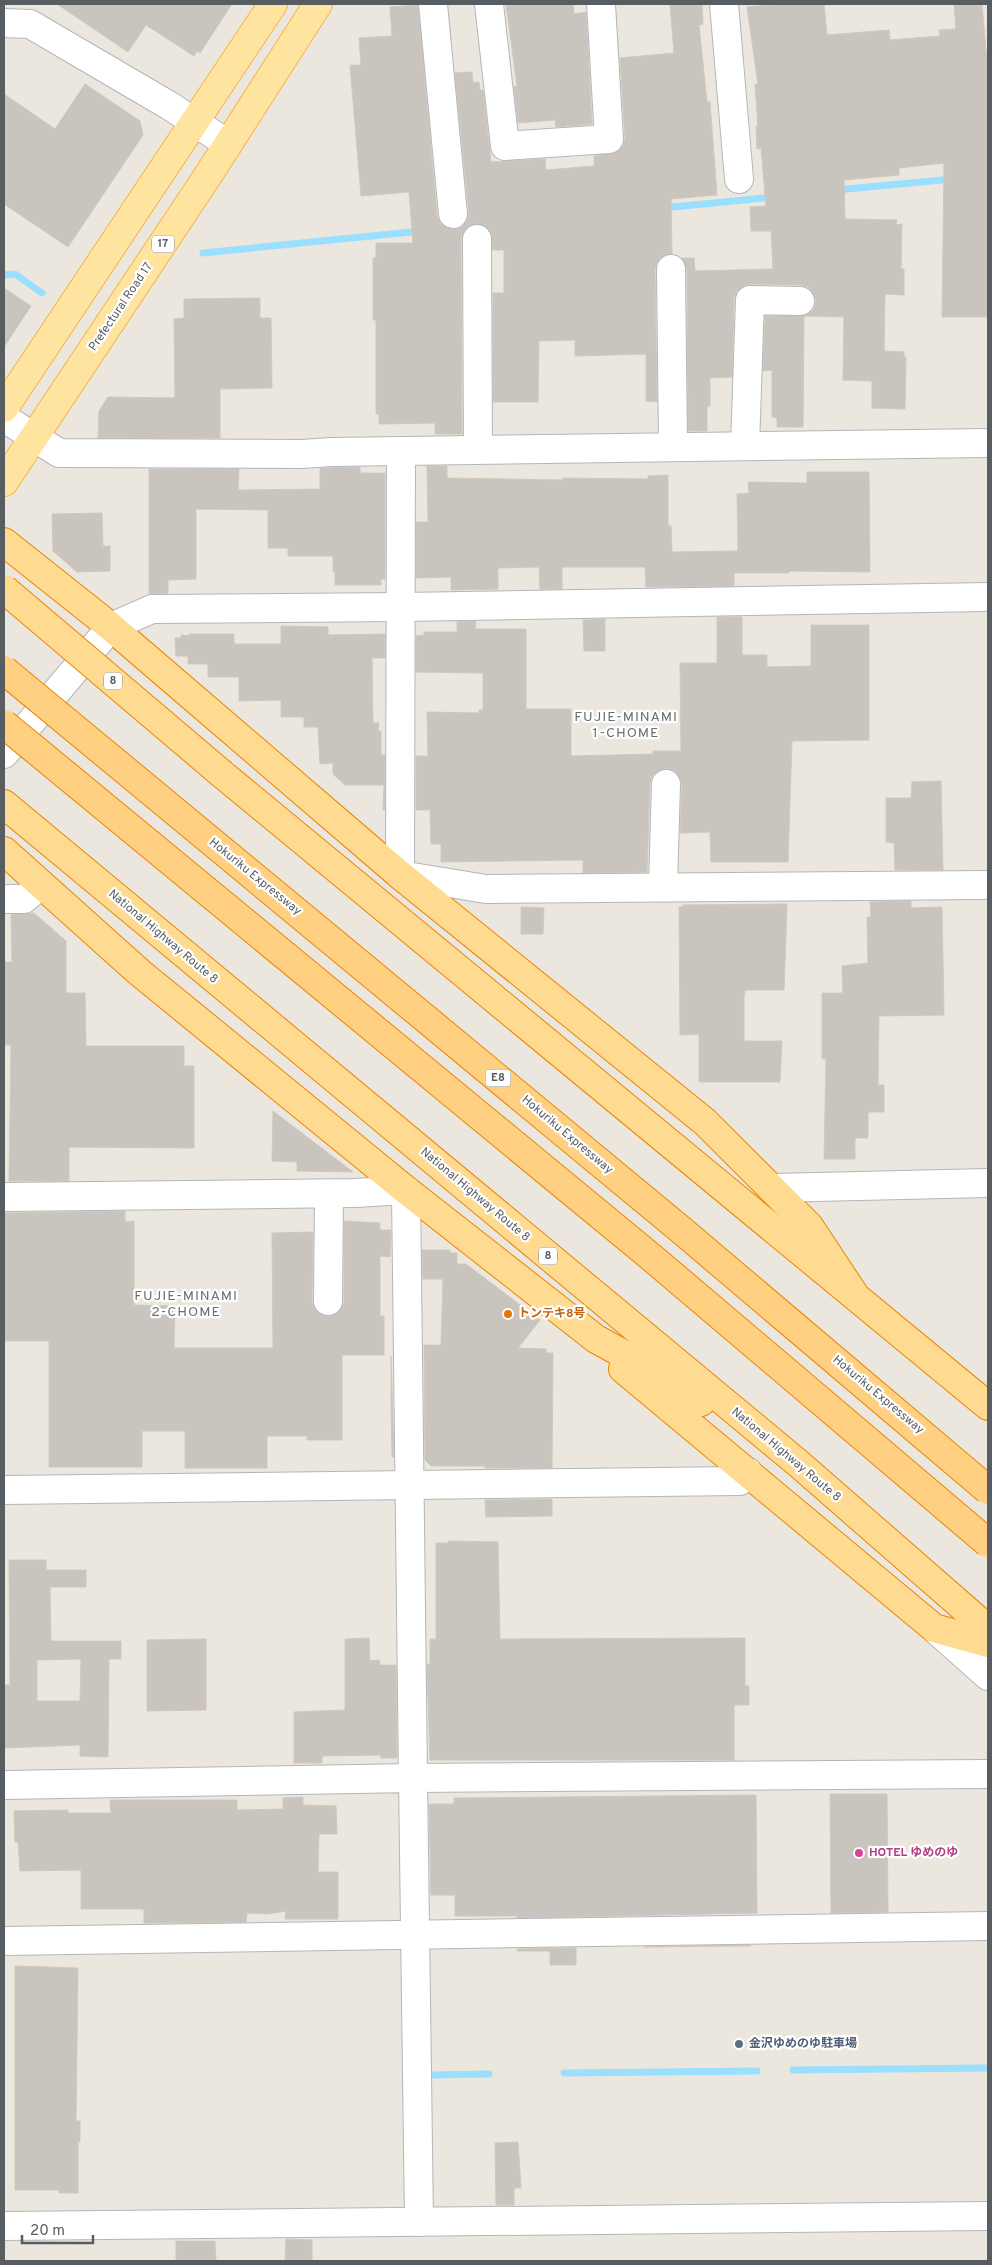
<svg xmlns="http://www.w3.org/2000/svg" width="992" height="2265" viewBox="0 0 992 2265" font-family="Overpass,'Noto Sans JP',sans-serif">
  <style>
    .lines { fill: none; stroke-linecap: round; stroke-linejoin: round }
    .stream { stroke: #9bdfff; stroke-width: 7 }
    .building { fill: #c9c4bd; stroke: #d1c8bd; fill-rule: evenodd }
    .minor-casing { stroke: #b2b6bb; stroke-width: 30 }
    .primary-casing { stroke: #f8b34b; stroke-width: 30 }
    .trunk-casing { stroke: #ea8500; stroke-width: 30 }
    .minor { stroke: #fff; stroke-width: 28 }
    .primary { stroke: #ffe4a0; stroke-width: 28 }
    .trunk { stroke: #ffda91; stroke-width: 28 }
    .trunk-bridge-casing { stroke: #ea8500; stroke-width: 30; stroke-linecap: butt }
    .motorway-bridge-casing { stroke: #ea8500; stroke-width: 30; stroke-linecap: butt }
    .trunk-bridge { stroke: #ffda91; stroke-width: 28 }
    .motorway-bridge { stroke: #ffd082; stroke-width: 28 }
    .food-dot { fill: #e8710a; stroke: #fff; stroke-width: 2 }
    .hotel-dot { fill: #d1479c; stroke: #fff; stroke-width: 2 }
    .service-dot { fill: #5c6f8a; stroke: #fff; stroke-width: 2 }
    .labels { text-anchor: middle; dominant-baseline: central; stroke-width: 4.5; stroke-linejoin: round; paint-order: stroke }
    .shield { fill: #fff; stroke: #8a8e90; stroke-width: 1 }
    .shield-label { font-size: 11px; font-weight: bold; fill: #585d61 }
    .street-label { font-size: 12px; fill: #585d61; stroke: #fff }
    .food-label { font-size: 12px; font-weight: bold; fill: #c56008; stroke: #fff; text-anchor: start }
    .hotel-label { font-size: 12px; font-weight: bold; fill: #b23c85; stroke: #fff; text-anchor: start }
    .service-label { font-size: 12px; font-weight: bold; fill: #4e5e75; stroke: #fff; text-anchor: start }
    .neighbourhood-label { font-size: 14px; letter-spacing: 1px; fill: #686f73; stroke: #fff }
  </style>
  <rect width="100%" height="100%" fill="#ece7de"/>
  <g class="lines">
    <!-- stream -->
    <g class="stream">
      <polyline points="837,190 953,179"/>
      <polyline points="663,208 774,197"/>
      <polyline points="439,229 490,224"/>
      <polyline points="203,253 421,231"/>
      <polyline points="4,275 15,274 42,293"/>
      <polyline points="793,2070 988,2068"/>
      <polyline points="564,2073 757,2071"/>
      <polyline points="429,2075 489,2074"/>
    </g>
  </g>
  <!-- building -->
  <g class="building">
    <polygon points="57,4 232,4 200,53 197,51 194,56 146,25 128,52"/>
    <polygon points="506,4 573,4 574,14 586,12 592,124 556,127 555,120 518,123 514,87 517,86"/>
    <polygon points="670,4 702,4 703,24 699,25 707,102 710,102 717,195 671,199 672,254 663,256 657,262 655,269 657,402 646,401 646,354 575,356 575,340 539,341 538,402 493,402 493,293 504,293 504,250 493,250 490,231 484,225 476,223 469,226 464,231 461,239 462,434 435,434 435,423 379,424 379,414 376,414 376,320 373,320 373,258 376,258 376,243 413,243 409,192 361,196 350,65 361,65 359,38 392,36 390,7 418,5 437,215 440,223 446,228 455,229 462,227 467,221 469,213 455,73 472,72 473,83 479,82 480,90 483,90 491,162 545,159 546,170 594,166 594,156 617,152 623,146 625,138 620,58 674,53"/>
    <polygon points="783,4 824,4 827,35 889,30 890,40 940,36 939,30 956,29 954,4 982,4 988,73 988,317 942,317 944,163 899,168 899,175 844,180 845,219 897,220 896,225 902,224 901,269 904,269 904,295 885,294 884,351 904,352 904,357 906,357 905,409 872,408 872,381 843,380 844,317 804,316 803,427 777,427 777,418 772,417 772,370 763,371 765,316 807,315 814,309 816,301 813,293 808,287 801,285 750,284 743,286 737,291 734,299 732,377 710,378 710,406 707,406 707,431 688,431 687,269 682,258 694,258 695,271 773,269 771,231 751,231 750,207 766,206 761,148 757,149 756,126 758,126 755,84 758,84 747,7"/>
    <polygon points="85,84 140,121 143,135 68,247 4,204 4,94 55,129"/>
    <polygon points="4,288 31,306 4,347"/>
    <polygon points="260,298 260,318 271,318 272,388 220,389 220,438 98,438 99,411 108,397 175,398 174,319 184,318 184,299"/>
    <polygon points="427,466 447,466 447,478 563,480 563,478 648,479 648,476 668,475 668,526 671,526 672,552 738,551 737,494 749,493 748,482 807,483 807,472 869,472 870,572 789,571 789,573 734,573 734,586 646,587 645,567 562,567 562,589 540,589 539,567 498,568 498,589 451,590 451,577 416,578 416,522 428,522"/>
    <polygon points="360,467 360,473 385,473 385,579 381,579 381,585 335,585 335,572 333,572 333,556 288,556 288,548 268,548 268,510 196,509 196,579 168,580 168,593 149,594 149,469 239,469 238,490 320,489 320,468"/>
    <polygon points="102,513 103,546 110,546 110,571 77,572 53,551 52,514"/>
    <polygon points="717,617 742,617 742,655 767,655 767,667 811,666 811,625 869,625 869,740 792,741 788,862 711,862 710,832 680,833 682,784 679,776 675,771 666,768 658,771 652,776 650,783 647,872 583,873 583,860 441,862 441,844 431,844 430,810 416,810 416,756 428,756 427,712 479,713 479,710 483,710 483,673 416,672 416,636 424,635 424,632 457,632 457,622 476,621 475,629 526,629 526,709 571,709 571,756 653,754 653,751 681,751 680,663 717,663"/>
    <polygon points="605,619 605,651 584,651 583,620"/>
    <polygon points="281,626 328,627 328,635 385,634 385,658 372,658 373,723 379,723 378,731 381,731 381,755 385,755 385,810 383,810 384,785 345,785 333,774 333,763 320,764 318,727 304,727 304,717 281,717 281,700 239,701 239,677 208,677 208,664 188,664 188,656 176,656 175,638 181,638 181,635 189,636 189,634 234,634 234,644 281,644"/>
    <polygon points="941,781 943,870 895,870 894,843 886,842 886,798 911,798 912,782"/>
    <polygon points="911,901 911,908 942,907 944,1015 879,1016 878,1085 884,1085 884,1112 868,1112 868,1138 855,1138 855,1159 824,1159 826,1059 822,1059 822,993 843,993 842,966 868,963 867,917 871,917 870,902"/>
    <polygon points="787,904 784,990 745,990 744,996 744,1041 782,1041 780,1082 699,1082 699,1034 680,1035 679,907 683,907 683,905"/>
    <polygon points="521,907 544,908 543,934 521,934"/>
    <polygon points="30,913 34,913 66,941 66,993 85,993 86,1046 184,1046 184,1066 194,1066 194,1148 69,1147 69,1181 9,1181 11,1045 4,1045 4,962 12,962 11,915"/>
    <polygon points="273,1111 353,1172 297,1171 297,1162 272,1161"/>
    <polygon points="125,1211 125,1222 134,1221 134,1305 175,1306 174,1348 273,1348 272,1233 313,1232 312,1301 314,1308 320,1314 328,1317 335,1315 341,1309 344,1302 344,1221 380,1223 380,1230 391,1230 390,1257 380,1256 380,1316 384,1316 384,1355 342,1355 342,1440 307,1440 307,1436 267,1436 267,1468 185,1468 185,1431 142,1431 142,1467 49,1467 49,1341 4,1341 4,1213"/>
    <polygon points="422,1250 450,1250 450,1253 457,1253 457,1264 466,1264 540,1320 518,1348 546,1349 546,1353 553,1353 552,1468 485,1468 485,1466 431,1466 425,1460 424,1345 441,1345 443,1279 423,1279"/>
    <polygon points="391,1356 394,1457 392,1457 391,1401"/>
    <polygon points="552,1499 552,1516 486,1517 485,1500"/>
    <polygon points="448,1541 498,1542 500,1639 745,1638 745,1686 749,1686 749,1705 734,1705 734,1760 430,1760 427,1664 430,1664 430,1639 436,1639 436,1543 448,1543"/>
    <path d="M 9,1560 L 46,1560 L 46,1570 L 86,1570 L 86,1587 L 50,1587 L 51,1639 L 51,1641 L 121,1641 L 121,1659 L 109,1659 L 108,1757 L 80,1756 L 80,1745 L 4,1748 L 4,1685 L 10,1685 ZM 81,1659 L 80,1701 L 37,1701 L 37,1660 Z"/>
    <polygon points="369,1638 370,1661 380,1660 379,1665 396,1665 397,1758 381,1758 381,1755 322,1756 322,1763 294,1763 294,1712 345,1710 345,1639"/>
    <polygon points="206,1639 206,1710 147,1711 147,1640"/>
    <polygon points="830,1794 887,1794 888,1912 831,1913"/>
    <polygon points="756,1795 757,1913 517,1918 517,1916 455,1916 455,1895 431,1895 429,1804 454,1804 454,1798"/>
    <polygon points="303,1797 303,1805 336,1806 337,1834 319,1834 318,1872 338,1872 338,1919 285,1919 286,1911 267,1914 247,1913 246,1922 144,1923 144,1909 81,1909 81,1870 20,1871 18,1842 15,1842 14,1811 68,1810 68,1813 111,1813 110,1800 237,1800 237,1810 283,1809 283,1798"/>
    <polygon points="750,1945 750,1946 644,1947"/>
    <polygon points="576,1948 576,1965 550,1965 550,1951 517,1951 517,1949"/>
    <polygon points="15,1966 78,1968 76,2121 80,2121 80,2142 78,2142 78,2193 59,2193 59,2190 15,2190"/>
    <polygon points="518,2142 521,2188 514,2188 514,2205 496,2205 495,2143"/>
    <polygon points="286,2239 312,2240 312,2261 285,2261"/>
    <polygon points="176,2241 215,2241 216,2261 176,2261"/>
  </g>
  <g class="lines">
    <!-- minor casing -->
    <g class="minor-casing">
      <g id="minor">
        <polyline points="433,4 453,214"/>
        <polyline points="489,4 505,146 609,139 601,4"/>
        <polyline points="724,4 739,179"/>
        <polyline points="4,23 30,24 170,106 228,144"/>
        <polyline points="477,239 478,449"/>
        <polyline points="671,269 673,446"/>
        <polyline points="4,418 59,453 302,454 331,452 988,443"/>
        <polyline points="745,446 750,300 800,301"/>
        <polyline points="401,451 400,875 486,889 988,885"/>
        <polyline points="4,754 111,627 152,609 401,607 988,597"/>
        <polyline points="663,886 666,784"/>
        <polyline points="4,899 24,899 41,885"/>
        <polyline points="773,1188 988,1183"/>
        <polyline points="4,1197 355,1193 406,1190 413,1778 988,1774"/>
        <polyline points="328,1301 329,1194"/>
        <polyline points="4,1490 740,1481 748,1472"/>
        <polyline points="934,1628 988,1676"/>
        <polyline points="4,1785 413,1778 419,2222"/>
        <polyline points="4,1941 988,1926"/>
        <polyline points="4,2226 988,2216"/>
      </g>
    </g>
    <!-- primary casing -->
    <g class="primary-casing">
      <g id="primary">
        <polyline points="4,408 273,4"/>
        <polyline points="4,482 207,177 318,4"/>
      </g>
    </g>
    <!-- trunk casing -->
    <g class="trunk-casing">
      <g id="trunk">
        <polyline points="4,542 111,627 400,875 705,1122 809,1226 854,1294"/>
        <polyline points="222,774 988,1406"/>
        <polyline points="4,804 799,1464 988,1629"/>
        <polyline points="4,851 139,972 406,1190 596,1339 638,1362 701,1402"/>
        <polyline points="623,1369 934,1628 988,1643"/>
      </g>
    </g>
    <!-- minor -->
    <use href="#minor" class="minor"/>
    <!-- primary -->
    <use href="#primary" class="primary"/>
    <!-- trunk -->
    <use href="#trunk" class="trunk"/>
    <!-- trunk-bridge casing -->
    <g class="trunk-bridge-casing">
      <polyline id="trunk-bridge" points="4,589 222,774"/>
    </g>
    <!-- motorway-bridge casing -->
    <g class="motorway-bridge-casing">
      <g id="motorway-bridge">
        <polyline points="4,670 680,1229 988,1490"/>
        <polyline points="4,724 651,1257 988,1543"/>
      </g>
    </g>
    <!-- trunk-bridge -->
    <use href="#trunk-bridge" class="trunk-bridge"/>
    <!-- motorway-bridge -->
    <use href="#motorway-bridge" class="motorway-bridge"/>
  </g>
  <!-- markers -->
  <circle class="food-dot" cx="508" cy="1314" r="5"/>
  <circle class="hotel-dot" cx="859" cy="1853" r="5"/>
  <circle class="service-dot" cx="739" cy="2044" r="5"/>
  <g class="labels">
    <!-- shield labels -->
    <g class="shield">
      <rect x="152" y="235.5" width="22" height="17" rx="4"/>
      <rect x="104" y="672.5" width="18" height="17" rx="4"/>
      <rect x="485.5" y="1069.5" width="25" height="17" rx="4"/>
      <rect x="539" y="1247.5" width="18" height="17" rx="4"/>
    </g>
    <g class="shield-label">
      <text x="163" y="244">17</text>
      <text x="113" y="681">8</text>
      <text x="498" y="1078">E8</text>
      <text x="548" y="1256">8</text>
    </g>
    <!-- street labels -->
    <g class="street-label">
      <text transform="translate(121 307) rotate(-56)">Prefectural Road 17</text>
      <text transform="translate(255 877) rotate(39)">Hokuriku Expressway</text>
      <text transform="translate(163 937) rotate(40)">National Highway Route 8</text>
      <text transform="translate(567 1135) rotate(40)">Hokuriku Expressway</text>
      <text transform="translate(475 1195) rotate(40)">National Highway Route 8</text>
      <text transform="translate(878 1395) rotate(40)">Hokuriku Expressway</text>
      <text transform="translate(786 1455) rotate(40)">National Highway Route 8</text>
    </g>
    <!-- food labels -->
    <g class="food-label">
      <text x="518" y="1314">トンテキ8号</text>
    </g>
    <!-- hotel labels -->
    <g class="hotel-label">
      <text x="869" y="1853">HOTEL ゆめのゆ</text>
    </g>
    <!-- service labels -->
    <g class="service-label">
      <text x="749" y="2044">金沢ゆめのゆ駐車場</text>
    </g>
    <!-- neighbourhood labels -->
    <g class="neighbourhood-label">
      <text x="626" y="717">FUJIE-MINAMI<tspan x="626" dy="16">1-CHOME</tspan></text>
      <text x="186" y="1296">FUJIE-MINAMI<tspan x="186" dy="16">2-CHOME</tspan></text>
    </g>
  </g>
  <!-- border -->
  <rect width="992" height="2265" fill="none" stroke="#585d61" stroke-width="10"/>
  <!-- scale -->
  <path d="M22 2235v8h71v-8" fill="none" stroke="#585d61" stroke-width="2.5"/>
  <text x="30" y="2235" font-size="15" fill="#585d61" stroke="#ffffff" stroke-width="4" paint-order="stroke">20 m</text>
</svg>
